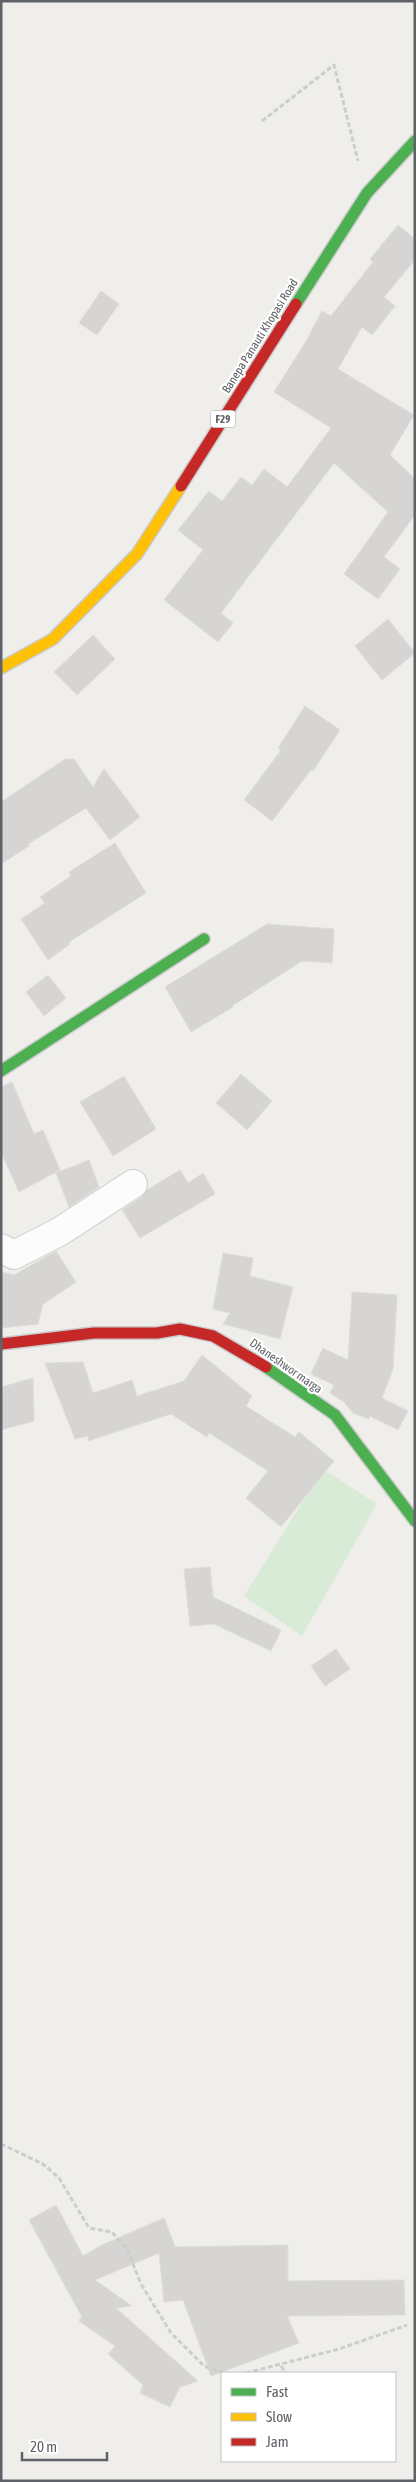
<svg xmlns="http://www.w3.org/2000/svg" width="416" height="2482" viewBox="0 0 416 2482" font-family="'Asap Condensed',sans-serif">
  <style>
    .green { fill: #d8ebd6 }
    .building { fill: #d6d5d3; stroke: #deddd9 }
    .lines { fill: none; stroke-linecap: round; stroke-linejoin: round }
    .street-casing { stroke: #cbcccc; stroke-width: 30 }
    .fast-casing { stroke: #cacacb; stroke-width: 14 }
    .slow-casing { stroke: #cacacb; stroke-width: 14 }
    .jam-casing { stroke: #cacacb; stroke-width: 14 }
    .path { stroke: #cacfcc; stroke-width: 3; stroke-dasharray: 5 2.5; stroke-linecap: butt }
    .street { stroke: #fdfcfc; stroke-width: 28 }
    .fast { stroke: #4caf50; stroke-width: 11 }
    .slow { stroke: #ffc107; stroke-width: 11 }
    .jam { stroke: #c62828; stroke-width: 11 }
    .labels { text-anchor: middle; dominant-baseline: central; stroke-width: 4.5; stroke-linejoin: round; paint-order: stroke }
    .shield { fill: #fff; stroke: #8f9295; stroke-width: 1 }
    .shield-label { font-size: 11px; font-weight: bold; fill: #5f6368 }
    .street-label { font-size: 12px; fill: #5f6368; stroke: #fff }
  </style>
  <rect width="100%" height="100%" fill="#efeeea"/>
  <!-- green -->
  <polygon class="green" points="323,1469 377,1504 302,1636 244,1596"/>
  <!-- building -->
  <g class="building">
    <polygon points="398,225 415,239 415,260 384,297 395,306 372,335 362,327 338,369 414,415 390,455 415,479 415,515 384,557 400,569 378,599 344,574 388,512 334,463 221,613 233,623 218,642 164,600 203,550 178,530 209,491 222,501 241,477 252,485 264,469 287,487 331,428 274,392 305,343 322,311 331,316 373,262 370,259"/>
    <polygon points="101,291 119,304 97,335 79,323"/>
    <polygon points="388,619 415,653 382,680 355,646"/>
    <polygon points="93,635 115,659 77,695 54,672"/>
    <polygon points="305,706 340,730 313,771 311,770 272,821 244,800 281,750 278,748"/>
    <polygon points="65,759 74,759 93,787 104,769 140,817 110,840 86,808 28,844 29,846 1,864 1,802"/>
    <polygon points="115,843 146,893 69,942 70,944 48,960 21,919 45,903 40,897 71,876 69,872"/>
    <polygon points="267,924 334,929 332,963 302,961 232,1006 233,1007 191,1032 165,987"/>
    <polygon points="48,975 66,998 44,1016 26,992"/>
    <polygon points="241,1074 272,1101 247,1130 216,1103"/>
    <polygon points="124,1076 156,1129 113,1156 80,1102"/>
    <polygon points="12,1082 34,1134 43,1130 60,1170 19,1192 1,1152 1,1087"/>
    <polygon points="89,1160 99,1187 69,1207 56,1173"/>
    <polygon points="180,1170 188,1183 203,1173 215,1194 140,1238 122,1210 142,1197 147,1190"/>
    <polygon points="56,1251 76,1282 43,1304 38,1324 1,1328 1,1272 14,1275"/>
    <polygon points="223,1253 253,1258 250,1276 293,1287 280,1339 223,1324 230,1313 213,1309"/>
    <polygon points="352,1292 397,1295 393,1369 382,1398 408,1411 398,1430 370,1416 369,1419 353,1413 344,1402 330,1393 334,1385 311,1374 323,1348 348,1360"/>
    <polygon points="202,1355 252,1396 246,1406 295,1437 299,1432 334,1461 281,1527 246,1498 268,1471 209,1433 207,1437 171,1414 88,1441 88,1436 75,1439 45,1363 83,1362 93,1393 132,1380 137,1396 184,1381"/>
    <polygon points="33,1378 34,1421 1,1430 1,1387"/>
    <polygon points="210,1567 213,1597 281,1630 271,1651 214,1624 190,1626 184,1569"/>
    <polygon points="336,1649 350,1669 325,1686 311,1666"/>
    <polygon points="56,2205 83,2256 104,2244 164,2218 175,2246 173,2247 288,2245 288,2281 404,2280 405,2315 287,2316 299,2343 211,2376 183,2300 164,2302 159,2253 95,2280 132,2306 116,2308 198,2381 180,2387 170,2407 140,2393 143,2385 108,2354 115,2346 79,2321 82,2317 29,2220"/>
  </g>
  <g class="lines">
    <!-- street casing -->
    <g class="street-casing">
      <polyline id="street" points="1,1248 14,1255 59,1232 133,1184"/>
    </g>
    <!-- fast casing -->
    <g class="fast-casing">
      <g id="fast">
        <polyline points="296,304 367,193 415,141"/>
        <polyline points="1,1071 204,939"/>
        <polyline points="266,1367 335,1415 415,1521"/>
      </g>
    </g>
    <!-- slow casing -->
    <g class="slow-casing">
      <polyline id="slow" points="1,668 53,639 137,554 181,486"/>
    </g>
    <!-- jam casing -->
    <g class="jam-casing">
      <g id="jam">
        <polyline points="181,486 296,304"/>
        <polyline points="1,1344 94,1333 157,1333 180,1329 213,1336 266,1367"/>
      </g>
    </g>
    <!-- path -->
    <g class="path">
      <polyline points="262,121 334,65 358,161"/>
      <polyline points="1,2144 43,2164 59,2178 89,2228 112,2232 127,2249 141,2284 171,2333 204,2366 224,2373"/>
      <polyline points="281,2366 286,2373"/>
      <polyline points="246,2373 339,2349 407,2325"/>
    </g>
    <!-- street -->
    <use href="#street" class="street"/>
    <!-- fast -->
    <use href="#fast" class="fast"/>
    <!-- slow -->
    <use href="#slow" class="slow"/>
    <!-- jam -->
    <use href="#jam" class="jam"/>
  </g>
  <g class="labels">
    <!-- shield labels -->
    <rect class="shield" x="210.5" y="410.5" width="25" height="17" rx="4"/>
    <g class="shield-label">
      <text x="223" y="419">F29</text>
    </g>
    <!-- street labels -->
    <g class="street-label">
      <text transform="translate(260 336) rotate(-58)">Banepa Panauti Khopasi Road</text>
      <text transform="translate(286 1366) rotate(35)">Dhaneshwor marga</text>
    </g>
  </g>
  <!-- border -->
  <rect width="416" height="2482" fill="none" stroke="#5f6368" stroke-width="5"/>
  <!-- legend -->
  <rect x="221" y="2372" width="175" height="90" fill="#ffffff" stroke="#bfc1c3"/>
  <rect x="231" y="2388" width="25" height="8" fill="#4caf50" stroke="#bfc1c3"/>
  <text x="266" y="2397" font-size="15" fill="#5f6368">Fast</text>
  <rect x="231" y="2413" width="25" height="8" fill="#ffc107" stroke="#bfc1c3"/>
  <text x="266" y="2422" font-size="15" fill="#5f6368">Slow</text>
  <rect x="231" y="2438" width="25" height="8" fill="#c62828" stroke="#bfc1c3"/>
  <text x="266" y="2447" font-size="15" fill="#5f6368">Jam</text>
  <!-- scale -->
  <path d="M22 2452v8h85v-8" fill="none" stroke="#5f6368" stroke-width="2.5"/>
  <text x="30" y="2452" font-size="15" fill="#5f6368" stroke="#ffffff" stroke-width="4" paint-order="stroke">20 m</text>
</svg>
